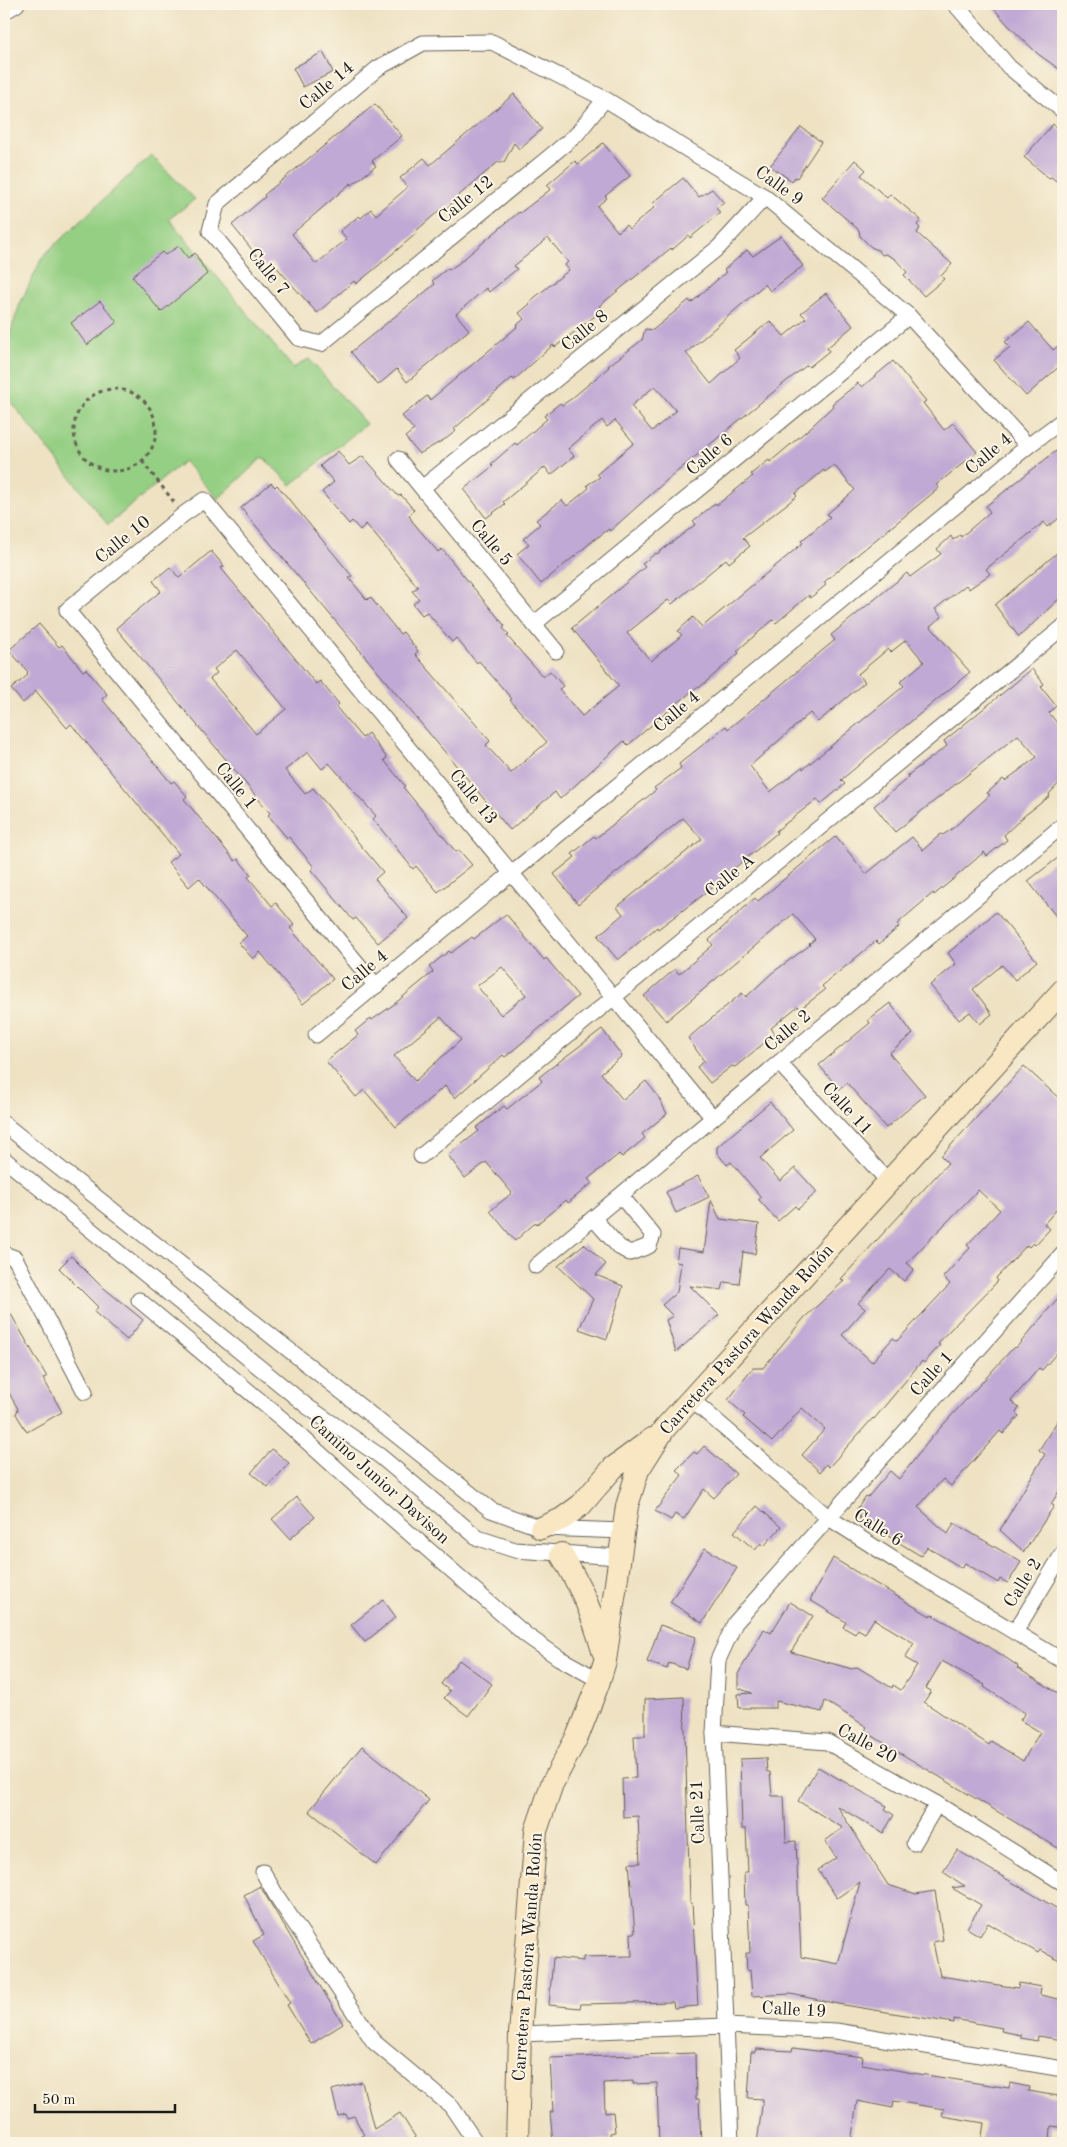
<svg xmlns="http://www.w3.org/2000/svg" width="1067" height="2147" viewBox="0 0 1067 2147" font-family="'Old Standard TT',serif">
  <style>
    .green { fill: #94cf83; stroke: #587650 }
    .building { fill: #c0a9d4; fill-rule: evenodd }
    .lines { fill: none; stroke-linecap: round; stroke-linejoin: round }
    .street-casing { stroke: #666156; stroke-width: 17 }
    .secondary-casing { stroke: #666156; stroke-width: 24 }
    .path { stroke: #666156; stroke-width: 3; stroke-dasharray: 4 4; stroke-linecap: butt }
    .street { stroke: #fff; stroke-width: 15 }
    .secondary { stroke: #f9e7c3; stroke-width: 22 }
    .labels { text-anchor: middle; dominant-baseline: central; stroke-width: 4; stroke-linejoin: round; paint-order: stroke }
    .street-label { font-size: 18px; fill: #1c1c1c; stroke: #fcf5e5 }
  </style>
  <rect width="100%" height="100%" fill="#fcf5e5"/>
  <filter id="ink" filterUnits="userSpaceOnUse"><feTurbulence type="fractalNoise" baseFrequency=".02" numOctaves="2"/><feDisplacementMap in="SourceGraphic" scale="10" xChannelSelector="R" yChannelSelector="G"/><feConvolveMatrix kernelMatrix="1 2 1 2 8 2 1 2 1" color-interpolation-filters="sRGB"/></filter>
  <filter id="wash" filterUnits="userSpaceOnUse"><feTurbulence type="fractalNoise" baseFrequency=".0096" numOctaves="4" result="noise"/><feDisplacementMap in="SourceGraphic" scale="20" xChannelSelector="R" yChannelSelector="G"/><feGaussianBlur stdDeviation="1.12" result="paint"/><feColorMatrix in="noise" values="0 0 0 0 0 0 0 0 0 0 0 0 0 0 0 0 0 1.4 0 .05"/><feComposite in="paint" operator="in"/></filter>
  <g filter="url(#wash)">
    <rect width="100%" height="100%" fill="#eee2c3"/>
    <!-- green -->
    <polygon class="green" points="151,155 195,199 169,219 293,368 309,359 366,424 291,485 263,457 218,499 184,461 108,525 5,394 4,351 20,304 43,256"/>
    <g id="blocks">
      <!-- building -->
      <g class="building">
        <polygon points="990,4 1057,4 1063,9 1063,72 1038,54 1008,25"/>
        <polygon points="323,52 333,72 303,87 293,68"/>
        <polygon points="514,94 542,129 519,149 514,143 504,162 498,162 457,197 458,198 443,211 441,209 416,231 417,233 372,271 356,284 354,281 317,313 272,262 266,267 232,225 265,197 264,195 375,104 402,136 372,161 376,166 352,185 351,183 292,234 316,264 347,239 340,231 359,216 361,218 371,209 376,215 408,187 400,178 424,158 430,165"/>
        <polygon points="1053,124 1063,133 1063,186 1051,177 1049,178 1024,157"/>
        <polygon points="801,127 821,142 797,178 795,177 792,181 770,166"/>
        <polygon points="603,143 630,176 605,196 607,198 597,206 618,232 626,225 629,229 655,207 652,204 683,178 699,197 712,189 724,203 716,208 720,213 690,238 689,235 672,250 671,248 599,306 603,310 555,347 553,345 514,380 512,378 454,429 456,431 447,438 419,454 405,437 414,430 402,416 427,396 430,400 517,327 516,326 524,319 519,313 530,304 529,302 569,270 565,265 568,262 548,238 514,266 517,269 489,292 486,288 456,314 469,330 407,382 397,369 378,385 351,352 435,284 432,281 448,268 449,270 459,263 519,212 520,213 551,189 547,185 575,161 578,164"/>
        <polygon points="855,160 866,170 861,175 887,198 890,194 921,220 917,225 920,228 917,233 952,264 941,276 944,279 924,296 904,275 907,272 895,259 886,254 882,255 878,250 871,247 860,236 859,230 822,198"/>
        <path d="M 781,236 L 803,266 L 770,291 L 765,284 L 686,353 L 711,384 L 740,358 L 734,350 L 770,321 L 784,336 L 806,318 L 801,313 L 826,293 L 853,326 L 827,348 L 829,351 L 809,367 L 807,365 L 783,384 L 667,480 L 610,531 L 609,529 L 595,539 L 541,584 L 517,554 L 529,544 L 523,539 L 540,524 L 536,520 L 562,500 L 567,506 L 589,488 L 587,485 L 600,477 L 597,474 L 634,443 L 615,420 L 607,427 L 602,420 L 568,449 L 574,456 L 551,475 L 545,467 L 503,502 L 505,504 L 486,518 L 464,489 L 493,466 L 491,464 L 515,443 L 517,445 L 547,419 L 544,416 L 560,403 L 562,405 L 571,399 L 609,367 L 608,366 L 642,340 L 645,329 L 653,330 L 689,300 L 691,303 L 726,272 L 724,270 L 747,250 L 753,256 ZM 655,386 L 676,411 L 652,431 L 631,406 Z"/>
        <polygon points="179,246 188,258 195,253 207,274 161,312 132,276 162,252 165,255"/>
        <polygon points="100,301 117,322 87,345 71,323"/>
        <polygon points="1029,322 1053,350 1063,342 1063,363 1026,396 994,360 1010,347 1005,342"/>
        <path d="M 893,361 L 926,401 L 923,403 L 944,430 L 953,423 L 977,452 L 936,485 L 939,488 L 824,582 L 826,585 L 810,598 L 809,595 L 776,623 L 773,620 L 746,643 L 737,651 L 739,653 L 699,688 L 697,687 L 628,745 L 624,741 L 560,799 L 555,792 L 510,830 L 241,508 L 271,483 L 275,487 L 277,485 L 352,576 L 349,578 L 367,600 L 370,597 L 400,634 L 403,632 L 418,651 L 415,654 L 490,741 L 486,745 L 511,773 L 547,742 L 510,700 L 512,699 L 479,661 L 477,663 L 456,638 L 452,642 L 427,612 L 422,615 L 413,604 L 419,599 L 412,591 L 418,587 L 366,524 L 360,530 L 352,521 L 349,524 L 322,492 L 334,482 L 320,466 L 338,451 L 349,465 L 363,456 L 398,496 L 401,495 L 414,510 L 409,515 L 412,521 L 438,552 L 442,549 L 472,586 L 505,626 L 503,628 L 509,635 L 507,636 L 543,677 L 550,671 L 563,686 L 559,689 L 582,716 L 619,686 L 572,628 L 645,567 L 642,564 L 656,553 L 657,554 L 696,524 L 693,521 L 716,503 L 717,505 L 753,476 L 751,474 L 769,460 L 770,462 L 811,427 L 833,406 L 832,404 L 858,383 L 862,387 ZM 834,465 L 855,490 L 827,514 L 830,517 L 801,541 L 803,543 L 702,627 L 693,617 L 678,631 L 682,635 L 651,661 L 627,633 L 668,600 L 672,604 L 726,559 L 729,563 L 750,546 L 743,538 L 797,496 L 795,494 L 824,470 L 825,472 Z"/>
        <path d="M 1056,451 L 1063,460 L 1063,515 L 1048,527 L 1044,522 L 986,569 L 990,574 L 969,589 L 966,585 L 935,609 L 942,617 L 930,626 L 970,672 L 841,780 L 845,784 L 821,804 L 817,799 L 776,831 L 777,833 L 714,885 L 715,886 L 658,929 L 657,927 L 618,960 L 598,936 L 623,914 L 617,907 L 702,839 L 683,818 L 578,904 L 554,874 L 575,857 L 572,854 L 594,836 L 596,838 L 656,790 L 654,788 L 681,768 L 679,764 L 726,726 L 728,729 L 835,640 L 831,635 L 907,573 L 910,577 L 941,554 L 937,549 L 951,536 L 953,540 L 960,535 L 961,537 L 990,512 L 986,506 ZM 906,640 L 924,662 L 900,682 L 904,686 L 803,769 L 802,767 L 770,792 L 750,766 L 810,713 L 818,722 L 865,682 L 858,674 L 888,649 L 891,652 Z"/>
        <polygon points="1063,548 1063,595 1019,637 995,605"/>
        <path d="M 211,551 L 224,566 L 221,568 L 316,684 L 320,681 L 339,704 L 336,707 L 362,738 L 368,733 L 387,758 L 384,760 L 405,786 L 403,787 L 456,852 L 459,850 L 472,865 L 438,892 L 416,866 L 413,869 L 373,819 L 376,816 L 329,763 L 322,769 L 308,752 L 285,770 L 305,794 L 313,788 L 383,872 L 375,879 L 408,918 L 378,943 L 356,918 L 353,920 L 311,870 L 314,867 L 289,837 L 287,838 L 268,815 L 270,813 L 223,756 L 116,628 L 161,591 L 153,581 L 170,567 L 179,578 ZM 237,650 L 286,709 L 256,734 L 210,679 L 217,673 L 214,669 Z"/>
        <polygon points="39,624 59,647 62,645 83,671 86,669 107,694 102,699 171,783 174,781 187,796 184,799 235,861 238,859 251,875 248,877 272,906 276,903 294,925 290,928 333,979 303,1004 260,952 253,959 239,943 247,936 199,878 189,887 168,862 179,854 71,724 67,728 36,691 23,703 11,689 28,675 27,673 28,672 9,650"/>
        <polygon points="1032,669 1044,684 1041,687 1056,706 1049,713 1063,730 1063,752 1060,757 1063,764 1063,779 1049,794 1050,796 1024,816 1004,835 1007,840 987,856 984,852 951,881 934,895 933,893 897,924 899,927 879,944 876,941 822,986 825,990 800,1009 798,1006 771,1028 775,1034 735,1067 732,1066 710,1083 697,1067 704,1061 688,1038 742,993 746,997 772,973 810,945 809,944 815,939 793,914 666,1021 644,996 675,969 679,974 713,945 709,940 755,898 758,901 836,836 866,874 912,837 923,850 941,834 943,835 953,828 990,795 987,793 1003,779 1005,781 1037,757 1018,735 895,832 874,806 909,777 908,775 947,746 944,741"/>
        <polygon points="1063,854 1063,925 1028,881"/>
        <polygon points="996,912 1037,961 1015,980 1002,965 973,989 992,1014 980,1024 970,1012 959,1020 930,985 956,964 948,953"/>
        <path d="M 506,914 L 544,960 L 546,958 L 578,996 L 505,1057 L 503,1055 L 455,1098 L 445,1086 L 396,1127 L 364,1090 L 356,1097 L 326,1061 L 358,1035 L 355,1031 L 371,1018 L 372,1020 L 393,1005 L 433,972 L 429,967 L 449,951 L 451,953 L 472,937 L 474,939 ZM 502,967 L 526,995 L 501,1015 L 477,986 ZM 441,1017 L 461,1040 L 415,1081 L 394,1056 Z"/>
        <polygon points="890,1003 913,1034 889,1053 925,1095 886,1128 847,1083 839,1089 819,1065 870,1023 868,1020"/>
        <polygon points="602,1029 622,1056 601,1073 623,1100 646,1081 658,1096 667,1114 642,1134 645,1138 622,1157 619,1154 588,1179 592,1183 568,1203 566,1200 537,1224 536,1222 515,1241 490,1211 512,1193 486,1162 465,1178 448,1155 479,1131 476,1128 504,1106 507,1109 542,1081 539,1077"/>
        <path d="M 1024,1066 L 1063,1102 L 1063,1202 L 1044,1224 L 1050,1229 L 1035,1245 L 1033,1243 L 1029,1247 L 1027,1245 L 996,1278 L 998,1281 L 945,1335 L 938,1344 L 940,1345 L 924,1363 L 922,1361 L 874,1419 L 873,1418 L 829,1467 L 826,1464 L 820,1472 L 802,1455 L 825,1429 L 802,1408 L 772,1442 L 743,1417 L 745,1415 L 728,1400 L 753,1368 L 763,1368 L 804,1318 L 844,1281 L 841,1279 L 948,1163 L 941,1156 ZM 978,1190 L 1000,1210 L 967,1245 L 970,1248 L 943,1277 L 950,1284 L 897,1341 L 893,1338 L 872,1362 L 842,1335 L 865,1309 L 858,1303 L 890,1269 L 904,1281 L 914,1269 L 907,1263 Z"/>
        <polygon points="770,1102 793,1130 760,1158 780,1181 795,1168 817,1192 798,1209 795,1206 778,1221 759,1200 761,1197 731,1162 727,1165 717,1153 717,1147"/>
        <polygon points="698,1176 709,1197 676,1213 666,1192"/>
        <polygon points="711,1200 720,1219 759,1224 755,1254 743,1252 739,1284 724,1282 722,1290 690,1286 719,1315 676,1352 666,1320 673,1316 662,1305 677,1292 681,1263 676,1262 678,1248 704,1252"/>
        <polygon points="584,1244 606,1264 596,1275 623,1286 607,1339 579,1329 593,1299 558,1266"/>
        <polygon points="71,1256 99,1284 143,1320 127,1340 94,1312 98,1307 59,1268"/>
        <polygon points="1063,1292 1063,1346 1042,1370 1039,1368 1011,1401 1019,1408 1016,1413 1019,1416 1003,1434 1000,1431 951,1486 943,1479 918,1507 948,1534 954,1523 1021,1562 1008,1583 1000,1579 998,1583 965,1563 962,1568 927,1547 921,1556 860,1519 857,1509 866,1496 868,1497 890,1471 899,1479 932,1437 1014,1347 1016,1348"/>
        <polygon points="4,1302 47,1377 43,1378 62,1412 27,1432 16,1414 18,1409 4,1384"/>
        <polygon points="1063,1412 1063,1485 1051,1504 1054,1506 1024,1552 1000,1530 1045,1454 1039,1450"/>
        <polygon points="704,1446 736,1474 714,1498 704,1489 684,1519 675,1514 671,1520 655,1511 682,1475 676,1470 694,1452 697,1454"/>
        <polygon points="272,1449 289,1463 268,1487 251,1473"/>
        <polygon points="297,1497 315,1517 290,1539 272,1519"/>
        <polygon points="757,1506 781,1527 764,1546 761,1543 755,1550 734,1532"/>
        <polygon points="705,1548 737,1568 702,1623 670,1602"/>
        <path d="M 833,1558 L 930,1616 L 931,1614 L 988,1646 L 1018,1666 L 1017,1668 L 1063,1696 L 1063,1851 L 895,1750 L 865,1731 L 867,1727 L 825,1701 L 822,1712 L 776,1701 L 776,1708 L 739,1708 L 738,1694 L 752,1693 L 738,1688 L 738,1674 L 764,1629 L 771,1633 L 790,1602 L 813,1616 L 791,1652 L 852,1669 L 857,1667 L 892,1688 L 893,1685 L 901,1690 L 917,1665 L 905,1658 L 914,1643 L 874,1619 L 865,1633 L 858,1629 L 855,1634 L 843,1627 L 846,1622 L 810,1600 ZM 942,1661 L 985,1685 L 984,1687 L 1025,1713 L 1020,1720 L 1040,1732 L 1023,1761 L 991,1741 L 989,1745 L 924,1702 L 931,1691 L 926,1688 Z"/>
        <polygon points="383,1600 396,1617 365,1642 351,1625"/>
        <polygon points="660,1625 696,1637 686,1669 669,1663 667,1669 647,1662"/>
        <polygon points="459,1660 492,1684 468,1716 444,1698 450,1691 441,1684"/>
        <polygon points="684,1697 690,1903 692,1903 698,2006 674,2008 673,2002 581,2004 580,2008 549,2005 553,1958 583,1961 583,1957 632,1956 631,1933 635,1933 629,1863 640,1863 638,1816 623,1817 622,1779 636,1778 634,1736 645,1736 645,1699"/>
        <polygon points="362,1746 429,1800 376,1865 309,1811"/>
        <polygon points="766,1758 767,1772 770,1772 772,1796 784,1796 786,1842 796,1841 801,1957 838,1964 860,1882 837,1898 818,1870 836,1858 825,1841 843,1828 798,1801 818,1767 887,1806 885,1809 894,1815 883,1833 837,1806 888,1885 916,1894 935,1891 943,1940 933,1942 940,1976 1018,1988 1019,1983 1041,1987 1040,1995 1063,2000 1063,2040 1038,2036 1037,2041 1021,2038 1021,2035 1001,2031 1002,2028 954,2019 954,2023 838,2004 791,1994 752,1996 750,1970 747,1971 746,1953 750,1953 748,1905 745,1905 744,1872 748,1872 746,1829 742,1829 740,1759"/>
        <polygon points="957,1850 1063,1912 1063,1963 1040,1950 1038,1953 988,1923 980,1936 967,1928 981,1905 952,1888 965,1886 943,1872"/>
        <polygon points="260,1886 343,2024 311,2044 287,2005 290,2003 253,1941 264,1935 244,1895"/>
        <polygon points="793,2048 863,2057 862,2064 913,2073 1009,2088 1010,2083 1029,2087 1028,2091 1063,2097 1060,2127 1051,2126 1050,2143 981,2143 984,2123 942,2116 944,2109 894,2101 893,2108 857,2101 851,2143 757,2143 763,2099 748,2098 751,2052 755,2052 756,2049 792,2051"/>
        <polygon points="695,2053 696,2099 699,2099 701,2143 659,2143 657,2083 633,2084 633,2081 604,2083 605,2113 613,2112 615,2132 610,2133 611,2140 553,2143 550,2112 553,2112 550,2058"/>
        <polygon points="362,2082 374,2129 400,2113 416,2138 407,2143 351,2143 364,2135 354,2116 347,2118 346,2114 338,2116 332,2090"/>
      </g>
    </g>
  </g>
  <g filter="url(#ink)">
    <use href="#blocks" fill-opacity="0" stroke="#666156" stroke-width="1"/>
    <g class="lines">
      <!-- street casing -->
      <g class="street-casing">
        <g id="street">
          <polyline points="955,4 1009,67 1063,111"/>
          <polyline points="4,12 17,4"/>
          <polyline points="605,99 576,135 321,344 298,338 210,231 217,204 378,68 423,43 492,42 605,99 765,197 909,316 1028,446"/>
          <polyline points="398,459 556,651"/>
          <polyline points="422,488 719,247 765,197"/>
          <polyline points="534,624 909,316"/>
          <polyline points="376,986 67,610 184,514 204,500 713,1118"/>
          <polyline points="316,1035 1028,446 1063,420"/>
          <polyline points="779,1063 888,1181"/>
          <polyline points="4,1124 491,1510 541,1528 623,1531"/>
          <polyline points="421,1156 1063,627"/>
          <polyline points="4,1159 308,1407 380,1456 478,1538 515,1550 619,1557"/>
          <polyline points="594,1219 619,1247 630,1253 649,1246 653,1235 621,1196"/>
          <polyline points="4,1254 15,1258 85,1392"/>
          <polyline points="536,1266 1063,825"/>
          <polyline points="139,1300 282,1419 377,1505 526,1635 559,1658 599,1680"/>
          <polyline points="692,1400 829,1518 901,1564 1063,1661"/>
          <polyline points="1015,1632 1063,1553"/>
          <polyline points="714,1733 827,1742 937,1804 1063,1883"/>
          <polyline points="914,1843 937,1804"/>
          <polyline points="263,1872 276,1895 374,2042 451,2106 476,2143"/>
          <polyline points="520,2034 726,2026 836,2031 1063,2069"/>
          <polyline points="731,2143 714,1733 718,1660 735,1623 1063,1254"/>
        </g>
      </g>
      <!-- secondary casing -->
      <g class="secondary-casing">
        <g id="secondary">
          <polyline points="541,1528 562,1519 581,1505 613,1468 652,1439"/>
          <path d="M 561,1554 C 582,1589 592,1612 603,1651"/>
          <polyline points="517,2143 520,2034 536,1831 552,1784 578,1735 598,1684 605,1661 627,1506 638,1470 664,1429 1063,990"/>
        </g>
      </g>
      <!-- path -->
      <g class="path">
        <circle cx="115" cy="430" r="41"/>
        <polyline points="142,461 174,502"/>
      </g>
      <!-- street -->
      <use href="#street" class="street"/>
      <!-- secondary -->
      <use href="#secondary" class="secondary"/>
    </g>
  </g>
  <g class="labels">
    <!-- street labels -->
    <g class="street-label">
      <text transform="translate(327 86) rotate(-40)">Calle 14</text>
      <text transform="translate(779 186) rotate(36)">Calle 9</text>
      <text transform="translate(466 200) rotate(-39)">Calle 12</text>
      <text transform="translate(268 272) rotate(51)">Calle 7</text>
      <text transform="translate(585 331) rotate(-39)">Calle 8</text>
      <text transform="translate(989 454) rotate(-40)">Calle 4</text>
      <text transform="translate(710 455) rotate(-40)">Calle 6</text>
      <text transform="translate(123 540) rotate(-39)">Calle 10</text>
      <text transform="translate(491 543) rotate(50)">Calle 5</text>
      <text transform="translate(677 712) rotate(-40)">Calle 4</text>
      <text transform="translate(236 786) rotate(51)">Calle 1</text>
      <text transform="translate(473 797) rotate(51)">Calle 13</text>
      <text transform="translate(730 876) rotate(-39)">Calle A</text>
      <text transform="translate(365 971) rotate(-40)">Calle 4</text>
      <text transform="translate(788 1031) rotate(-40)">Calle 2</text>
      <text transform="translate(847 1109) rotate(47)">Calle 11</text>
      <text transform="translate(747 1340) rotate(-48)">Carretera Pastora Wanda Rolón</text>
      <text transform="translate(932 1374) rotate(-48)">Calle 1</text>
      <text transform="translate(379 1480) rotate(42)">Camino Junior Davison</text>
      <text transform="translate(878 1528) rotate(32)">Calle 6</text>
      <text transform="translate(1023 1583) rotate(-58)">Calle 2</text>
      <text transform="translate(867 1744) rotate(28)">Calle 20</text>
      <text transform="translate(698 1812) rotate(-92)">Calle 21</text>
      <text transform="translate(528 1957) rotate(-86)">Carretera Pastora Wanda Rolón</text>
      <text transform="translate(794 2010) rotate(3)">Calle 19</text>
    </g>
  </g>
  <!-- margin -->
  <rect width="1067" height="2147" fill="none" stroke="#fcf5e5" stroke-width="20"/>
  <!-- scale -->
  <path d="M35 2104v8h140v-8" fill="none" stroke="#1c1c1c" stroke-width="2.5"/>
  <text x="42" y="2104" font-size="15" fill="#1c1c1c" stroke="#fcf5e5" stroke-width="4" paint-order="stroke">50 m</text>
</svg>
